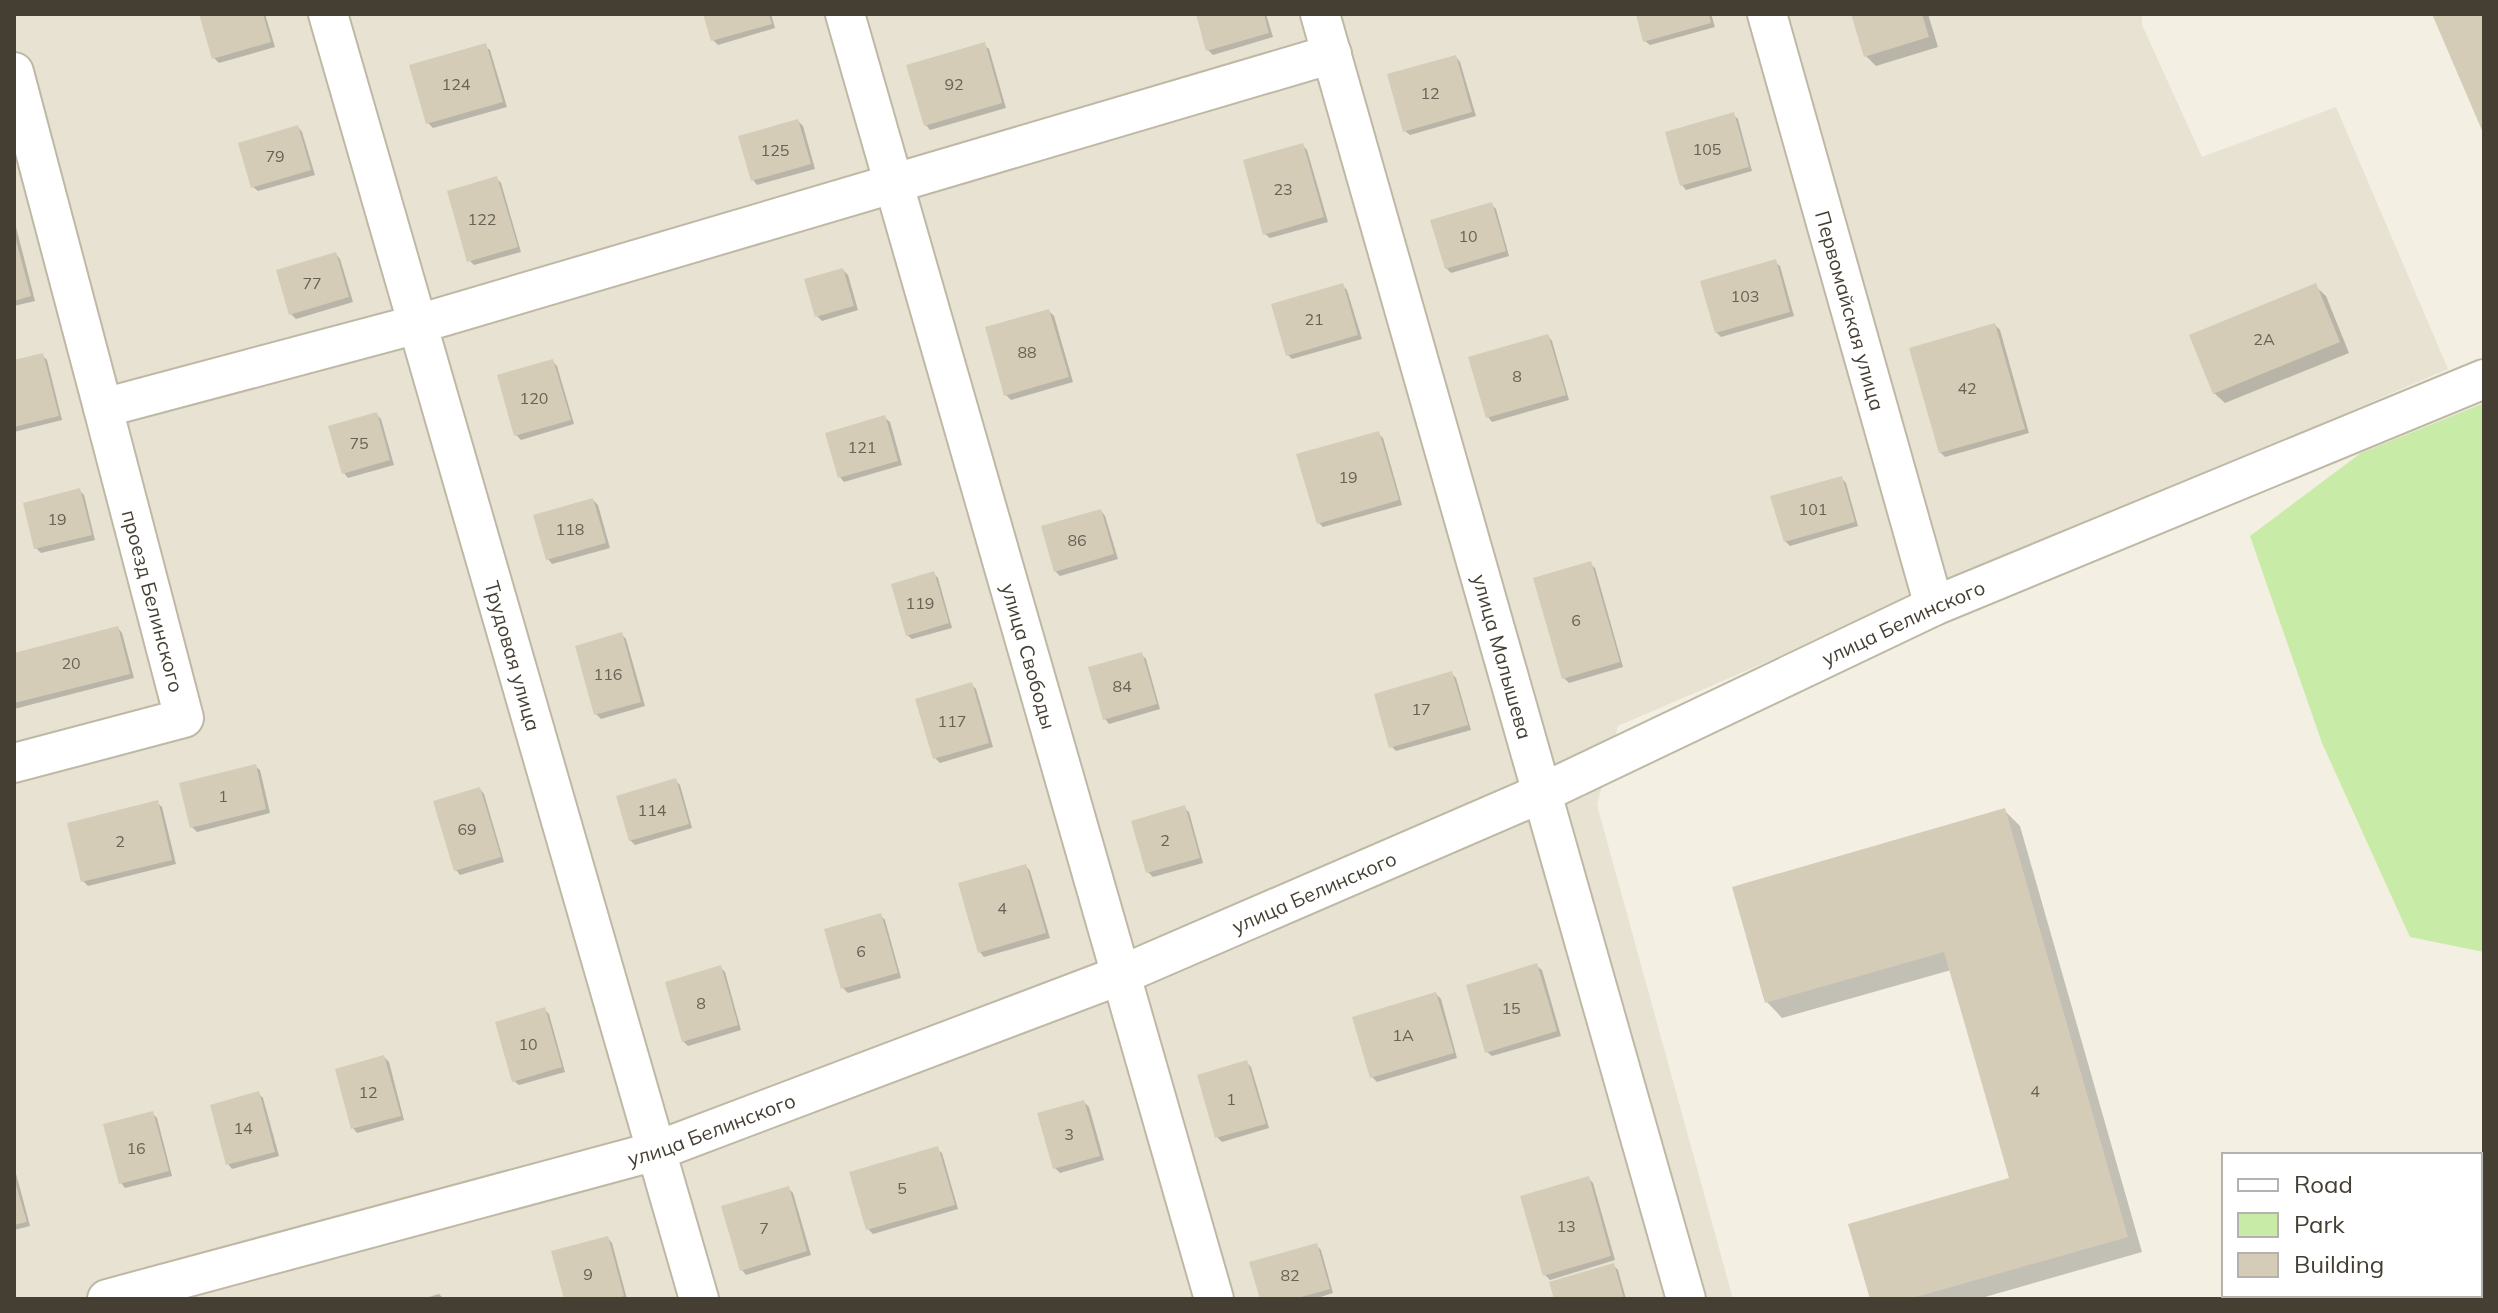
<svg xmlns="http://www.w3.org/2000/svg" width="2498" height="1313" viewBox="0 0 2498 1313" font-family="Mulish,sans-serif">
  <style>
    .residential { fill: #e7e2d1 }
    .green { fill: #c8eba8 }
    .shadow { fill: #0003 }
    .building { fill: #d5ccb8 }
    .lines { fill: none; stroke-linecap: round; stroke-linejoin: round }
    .street-casing { stroke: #bfb8a5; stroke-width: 42 }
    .street { stroke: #fff; stroke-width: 38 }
    .labels { text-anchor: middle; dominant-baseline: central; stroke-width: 7; stroke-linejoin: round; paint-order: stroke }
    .number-label { font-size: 16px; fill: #696254 }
    .street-label { font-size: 20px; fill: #453f33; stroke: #fff }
  </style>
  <rect width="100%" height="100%" fill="#f3efe3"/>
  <!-- residential -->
  <polygon class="residential" points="14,14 2142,14 2142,25 2202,157 2336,107 2448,369 1618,726 1597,805 1733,1299 14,1299"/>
  <!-- green -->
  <polygon class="green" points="2484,403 2484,952 2410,937 2322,743 2250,536 2361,453"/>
  <!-- shadow -->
  <g class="shadow">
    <polygon points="201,14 265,14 275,47 219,63 214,58"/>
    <polygon points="705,14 771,14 775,28 718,45 713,40"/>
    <polygon points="1198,14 1266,14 1273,37 1213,55 1208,50"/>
    <polygon points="1638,14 1711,14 1715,27 1650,45 1645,41"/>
    <polygon points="1853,14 1928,14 1938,47 1876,66 1866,56"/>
    <polygon points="984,45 989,49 1006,108 930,130 926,125"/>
    <polygon points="485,46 490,50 507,107 433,128 428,123"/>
    <polygon points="1456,57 1460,62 1476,116 1410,135 1405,131"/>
    <polygon points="1733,115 1738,119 1752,171 1686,190 1682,185"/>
    <polygon points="798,121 803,126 815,169 757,185 753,180"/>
    <polygon points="298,127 302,132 315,175 258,191 253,187"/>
    <polygon points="1302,145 1307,150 1328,222 1270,238 1265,234"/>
    <polygon points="496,178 501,183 521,252 474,265 469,260"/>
    <polygon points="1491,204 1496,209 1509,256 1451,273 1446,268"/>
    <polygon points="14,219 35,301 14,306"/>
    <polygon points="336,254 340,259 353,302 296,319 291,314"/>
    <polygon points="1775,262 1780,266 1794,316 1721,337 1716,332"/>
    <polygon points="843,270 848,275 858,310 822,321 817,316"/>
    <polygon points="1342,285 1347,290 1362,339 1292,359 1288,355"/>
    <polygon points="2315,286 2326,296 2349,353 2225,403 2214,393"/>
    <polygon points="1049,311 1054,316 1073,382 1011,400 1006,395"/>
    <polygon points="1995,325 2000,330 2029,433 1945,457 1940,452"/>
    <polygon points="1548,336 1552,341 1569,400 1492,422 1488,417"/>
    <polygon points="42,355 47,360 62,420 14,432 14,362"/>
    <polygon points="552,361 557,366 574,424 521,440 516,435"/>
    <polygon points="376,414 381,419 394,465 348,478 344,473"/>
    <polygon points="885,418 890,422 902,465 844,482 840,477"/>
    <polygon points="1378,433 1383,438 1402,505 1323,527 1319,523"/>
    <polygon points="1841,478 1846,483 1858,526 1790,546 1785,541"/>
    <polygon points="79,490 84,495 95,540 41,553 36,548"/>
    <polygon points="593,500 598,505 610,548 552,564 548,559"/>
    <polygon points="1101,511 1105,516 1118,559 1060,576 1055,571"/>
    <polygon points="1590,564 1595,568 1623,667 1569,683 1564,678"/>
    <polygon points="934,574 938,578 952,628 912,639 907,635"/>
    <polygon points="118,628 122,633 134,678 14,709 14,655"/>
    <polygon points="621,634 626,639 645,706 601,719 596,714"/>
    <polygon points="1141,654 1146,659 1160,709 1109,724 1105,719"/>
    <polygon points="1452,674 1456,678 1471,730 1396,751 1391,746"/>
    <polygon points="972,685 976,689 993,747 940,763 935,758"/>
    <polygon points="255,766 260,770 270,813 197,832 192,827"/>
    <polygon points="676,781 680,785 692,828 635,845 630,840"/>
    <polygon points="480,789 484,794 504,862 460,875 456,870"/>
    <polygon points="157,803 162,807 176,864 88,886 83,881"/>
    <polygon points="1184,808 1189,812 1203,863 1153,877 1148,872"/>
    <polygon points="2005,811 2020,826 2142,1252 1978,1299 1872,1299 2011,1180 1951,970 1782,1018 1767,1002"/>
    <polygon points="1026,866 1030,871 1050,938 984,957 980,952"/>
    <polygon points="880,915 885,920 901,978 848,993 843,988"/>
    <polygon points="1537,966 1542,970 1561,1036 1492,1056 1487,1052"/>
    <polygon points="720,967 725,972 741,1030 688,1046 683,1041"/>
    <polygon points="1436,994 1441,999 1457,1058 1377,1082 1372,1077"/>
    <polygon points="544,1009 549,1014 565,1072 519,1085 514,1081"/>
    <polygon points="384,1057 389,1062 404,1120 357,1133 353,1128"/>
    <polygon points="1246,1062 1251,1067 1269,1128 1222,1142 1217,1137"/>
    <polygon points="259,1094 263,1098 279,1156 232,1169 228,1164"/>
    <polygon points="1084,1102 1089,1107 1104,1160 1060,1173 1055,1168"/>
    <polygon points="152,1113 157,1118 172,1176 125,1188 121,1183"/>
    <polygon points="937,1149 942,1153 958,1209 873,1234 868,1229"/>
    <polygon points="14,1166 30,1226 14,1230"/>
    <polygon points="1588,1178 1593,1183 1615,1260 1550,1280 1545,1275"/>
    <polygon points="788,1188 793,1193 811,1255 746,1275 742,1270"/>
    <polygon points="608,1238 612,1243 627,1299 566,1299"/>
    <polygon points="1316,1245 1321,1250 1333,1293 1314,1299 1262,1299"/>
    <polygon points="1613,1265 1618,1270 1626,1299 1556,1299"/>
    <polygon points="439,1294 444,1299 422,1299"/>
  </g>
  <!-- building -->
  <g class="building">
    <polygon points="199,14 263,14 271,42 212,59"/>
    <polygon points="703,14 769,14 772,24 711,41"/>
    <polygon points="1196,14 1264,14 1269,33 1206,51"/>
    <polygon points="1636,14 1709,14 1711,23 1643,42"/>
    <polygon points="1851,14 1922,14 1929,37 1864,57"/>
    <polygon points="2432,14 2484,14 2484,135"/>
    <polygon points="985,42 1002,103 924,126 906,65"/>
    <polygon points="486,43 503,102 426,124 409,65"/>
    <polygon points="1456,55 1472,112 1403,132 1387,74"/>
    <polygon points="1734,112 1749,167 1680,186 1665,132"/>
    <polygon points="798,119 811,164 751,181 738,136"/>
    <polygon points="298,125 311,170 251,188 238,143"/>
    <polygon points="1303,143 1324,217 1263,235 1243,160"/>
    <polygon points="497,176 518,247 467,262 447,191"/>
    <polygon points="1492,202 1506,251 1445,269 1430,220"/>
    <polygon points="14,233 31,296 14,301"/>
    <polygon points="336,252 349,297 289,315 276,270"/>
    <polygon points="1776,259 1790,312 1715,333 1700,281"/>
    <polygon points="843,268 854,306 815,317 804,279"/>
    <polygon points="1343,283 1358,335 1286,356 1271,304"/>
    <polygon points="2316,283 2340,342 2213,394 2189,335"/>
    <polygon points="1049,309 1069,377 1004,396 985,327"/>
    <polygon points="1995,323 2025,429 1939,453 1909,348"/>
    <polygon points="1548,334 1566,395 1486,418 1468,357"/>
    <polygon points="43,353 59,416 14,427 14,360"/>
    <polygon points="553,359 571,420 514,436 497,375"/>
    <polygon points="377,412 390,460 342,474 328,426"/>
    <polygon points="885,415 898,461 838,478 825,433"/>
    <polygon points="1379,431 1399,500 1317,524 1296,454"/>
    <polygon points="1842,476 1855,522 1784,542 1770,496"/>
    <polygon points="80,488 92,535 34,549 23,503"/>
    <polygon points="593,498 606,543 546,560 533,515"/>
    <polygon points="1101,509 1114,554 1054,572 1041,526"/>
    <polygon points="1591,561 1620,662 1562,679 1533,578"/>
    <polygon points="934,571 949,623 906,636 891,584"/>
    <polygon points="118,626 130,674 14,703 14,653"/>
    <polygon points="622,632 641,702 594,715 575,646"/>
    <polygon points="1142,652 1157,704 1103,720 1088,667"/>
    <polygon points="1452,671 1468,725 1389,748 1374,694"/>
    <polygon points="972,682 989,743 933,759 915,699"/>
    <polygon points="256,764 266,809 190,828 179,783"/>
    <polygon points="676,778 689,824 629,841 616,796"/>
    <polygon points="480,787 501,857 454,871 433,801"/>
    <polygon points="158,800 172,860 81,882 67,823"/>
    <polygon points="1185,805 1200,858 1146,873 1131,821"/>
    <polygon points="2005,808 2128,1237 1909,1299 1870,1299 1848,1224 2009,1178 1944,952 1765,1003 1732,887"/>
    <polygon points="1026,864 1046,933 978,953 958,883"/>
    <polygon points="881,913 898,973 841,989 824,929"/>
    <polygon points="1537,963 1557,1031 1485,1053 1466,985"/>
    <polygon points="721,965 738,1025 682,1042 665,982"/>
    <polygon points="1436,992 1454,1053 1370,1078 1352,1017"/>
    <polygon points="545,1007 562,1067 512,1082 495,1022"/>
    <polygon points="384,1055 401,1116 351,1129 335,1069"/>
    <polygon points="1247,1060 1266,1124 1215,1138 1197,1075"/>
    <polygon points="259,1091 275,1152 226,1165 210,1105"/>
    <polygon points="1084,1100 1100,1156 1053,1169 1037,1113"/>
    <polygon points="153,1111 169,1171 119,1184 103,1124"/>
    <polygon points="938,1146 955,1205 866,1230 849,1172"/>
    <polygon points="1589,1176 1611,1256 1543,1276 1520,1196"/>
    <polygon points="14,1178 27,1222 14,1225"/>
    <polygon points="789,1186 807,1251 740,1271 721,1206"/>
    <polygon points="608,1236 624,1296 615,1299 564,1299 551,1251"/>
    <polygon points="1317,1243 1330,1289 1294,1299 1260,1299 1249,1262"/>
    <polygon points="1614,1263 1624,1299 1554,1299 1549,1282"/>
  </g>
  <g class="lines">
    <!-- street casing -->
    <g class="street-casing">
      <g id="street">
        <path id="s1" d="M 328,14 L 699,1299"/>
        <path id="s2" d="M 845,14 L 1214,1299"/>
        <path id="s3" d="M 1320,14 L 1686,1299"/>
        <path id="s4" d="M 1767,14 L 1934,606"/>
        <polyline points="14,72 103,408 418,324 1332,54"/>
        <polyline points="14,763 184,718 103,408"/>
        <path id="s5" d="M 107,1299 L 656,1151 L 1121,975 L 1542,793 L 1934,606 L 2484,379"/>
      </g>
    </g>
    <!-- street -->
    <use href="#street" class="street"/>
  </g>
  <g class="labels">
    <!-- number labels -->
    <g class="number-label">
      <text x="456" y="84">124</text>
      <text x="954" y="84">92</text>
      <text x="1430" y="93">12</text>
      <text x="1707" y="149">105</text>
      <text x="775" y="150">125</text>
      <text x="275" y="156">79</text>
      <text x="1283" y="189">23</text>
      <text x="482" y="219">122</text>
      <text x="1468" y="236">10</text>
      <text x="312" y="283">77</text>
      <text x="1745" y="296">103</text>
      <text x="1314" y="319">21</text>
      <text x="2264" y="339">2А</text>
      <text x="1027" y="352">88</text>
      <text x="1517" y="376">8</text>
      <text x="1967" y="388">42</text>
      <text x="534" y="398">120</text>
      <text x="359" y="443">75</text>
      <text x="862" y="447">121</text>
      <text x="1348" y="477">19</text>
      <text x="1813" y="509">101</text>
      <text x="57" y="519">19</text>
      <text x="570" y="529">118</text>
      <text x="1077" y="540">86</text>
      <text x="920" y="603">119</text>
      <text x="1576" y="620">6</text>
      <text x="71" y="663">20</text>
      <text x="608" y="674">116</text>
      <text x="1122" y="686">84</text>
      <text x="1421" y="709">17</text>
      <text x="952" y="721">117</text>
      <text x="223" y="796">1</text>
      <text x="652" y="810">114</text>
      <text x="467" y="829">69</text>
      <text x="1165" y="840">2</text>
      <text x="120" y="841">2</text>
      <text x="1002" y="908">4</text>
      <text x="861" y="951">6</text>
      <text x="701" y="1003">8</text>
      <text x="1511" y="1008">15</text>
      <text x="1403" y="1035">1А</text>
      <text x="528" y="1044">10</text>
      <text x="2035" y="1091">4</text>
      <text x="368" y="1092">12</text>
      <text x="1231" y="1099">1</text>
      <text x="243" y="1128">14</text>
      <text x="1069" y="1134">3</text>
      <text x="136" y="1148">16</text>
      <text x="902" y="1188">5</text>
      <text x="1566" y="1226">13</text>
      <text x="764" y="1228">7</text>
      <text x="588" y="1274">9</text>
      <text x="1290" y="1275">82</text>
    </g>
    <!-- street labels -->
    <g class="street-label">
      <text stroke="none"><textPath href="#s4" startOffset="308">Первомайская улица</textPath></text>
      <text transform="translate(153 601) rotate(75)">проезд Белинского</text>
      <text stroke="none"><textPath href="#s5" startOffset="1924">улица Белинского</textPath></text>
      <text stroke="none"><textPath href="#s1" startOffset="668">Трудовая улица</textPath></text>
      <text stroke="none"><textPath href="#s2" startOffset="668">улица Свободы</textPath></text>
      <text stroke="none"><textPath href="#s3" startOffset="668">улица Малышева</textPath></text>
      <text stroke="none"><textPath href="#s5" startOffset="1276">улица Белинского</textPath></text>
      <text stroke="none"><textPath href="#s5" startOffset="628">улица Белинского</textPath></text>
    </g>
  </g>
  <!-- border -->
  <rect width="2498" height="1313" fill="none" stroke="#453f33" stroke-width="32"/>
  <!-- legend -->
  <rect x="2222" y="1153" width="260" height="144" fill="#ffffff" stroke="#b5b2ad" stroke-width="2"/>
  <rect x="2238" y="1179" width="40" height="12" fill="#ffffff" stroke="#b5b2ad" stroke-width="2"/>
  <text x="2294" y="1193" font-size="24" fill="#453f33">Road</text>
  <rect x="2238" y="1213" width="40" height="24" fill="#c8eba8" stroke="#b5b2ad" stroke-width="2"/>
  <text x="2294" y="1233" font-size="24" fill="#453f33">Park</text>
  <rect x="2238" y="1253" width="40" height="24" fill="#d5ccb8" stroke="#b5b2ad" stroke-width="2"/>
  <text x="2294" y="1273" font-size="24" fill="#453f33">Building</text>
</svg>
